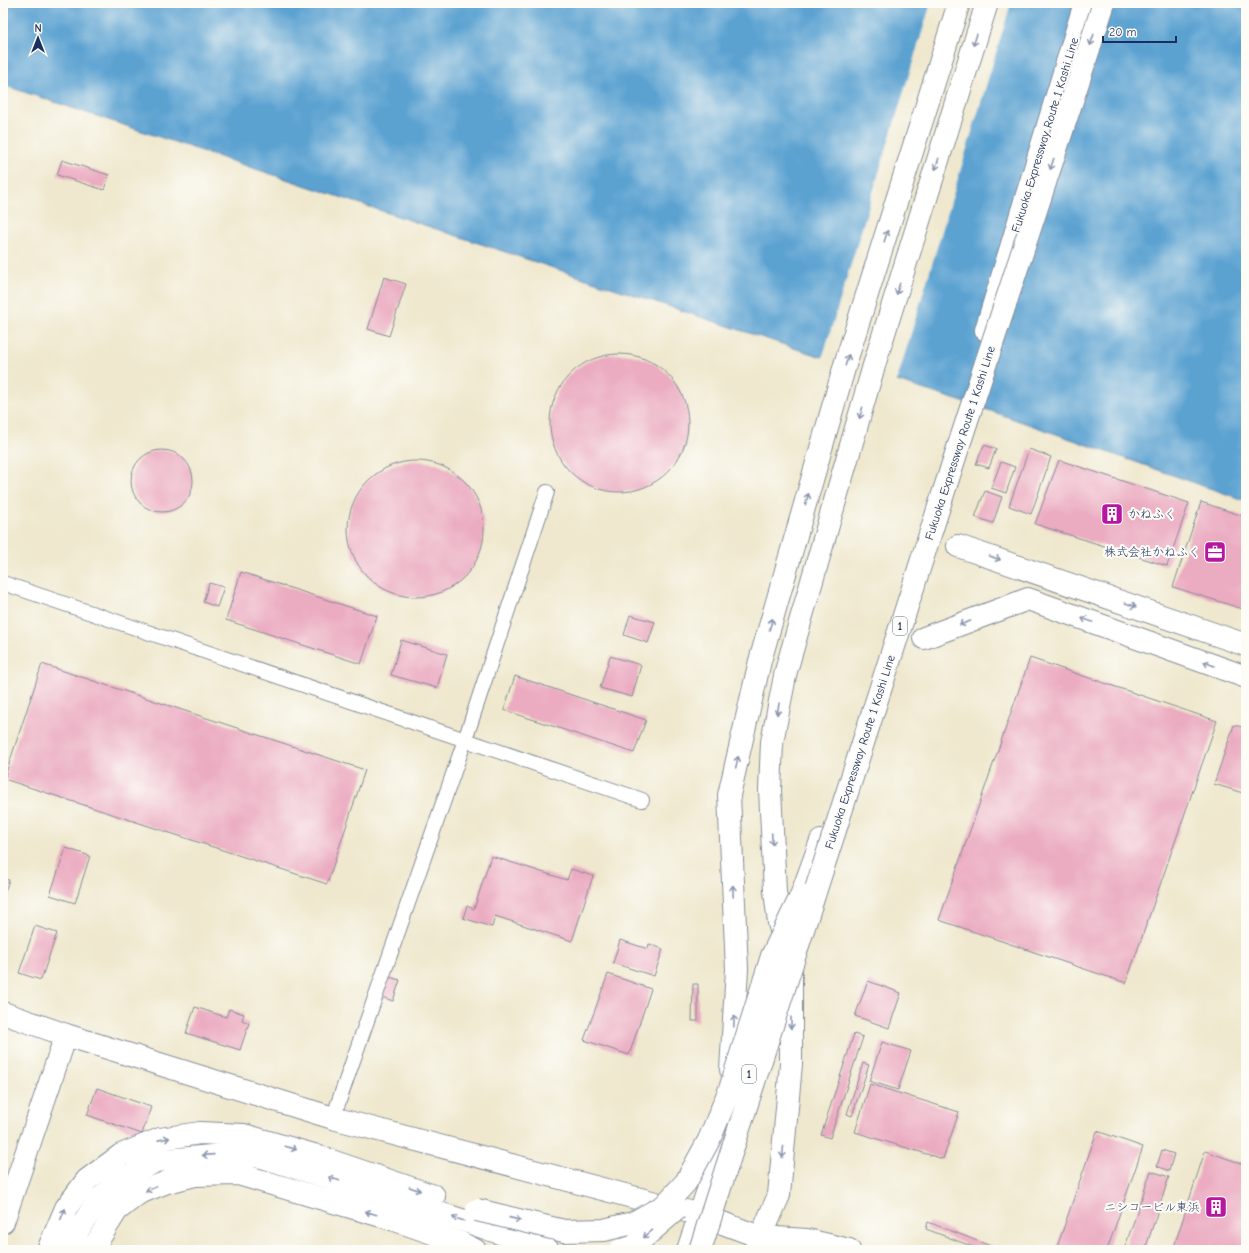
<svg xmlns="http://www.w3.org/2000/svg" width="1249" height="1253" viewBox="0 0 1249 1253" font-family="'Comic Neue','Klee One',sans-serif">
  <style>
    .water { fill: #5ba2d1; stroke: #3b6898 }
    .pier { fill: #efe8ce }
    .building { fill: #ebabc1 }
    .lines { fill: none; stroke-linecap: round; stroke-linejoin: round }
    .lane-casing { stroke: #858c96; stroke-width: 16 }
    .street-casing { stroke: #858c96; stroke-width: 24 }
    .secondary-casing { stroke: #858c96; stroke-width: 24 }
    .highway-casing { stroke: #858c96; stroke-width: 24 }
    .lane { stroke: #fff; stroke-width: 14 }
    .street { stroke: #fff; stroke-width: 22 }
    .secondary { stroke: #fff; stroke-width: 22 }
    .highway { stroke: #fff; stroke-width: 22 }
    .highway-bridge-casing { stroke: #858c96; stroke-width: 24; stroke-linecap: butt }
    .highway-bridge { stroke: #fff; stroke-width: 22 }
    .oneway { stroke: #8d97ae }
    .labels { text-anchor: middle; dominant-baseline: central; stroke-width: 4; stroke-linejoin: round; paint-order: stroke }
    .shield { fill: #fdfcf7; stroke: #5f6c8c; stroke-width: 1 }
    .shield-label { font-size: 11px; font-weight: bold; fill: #1b2f5e }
    .street-label { font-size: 12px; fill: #1b2f5e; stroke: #fdfcf7 }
    .poi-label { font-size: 12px; fill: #1b2f5e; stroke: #fdfcf7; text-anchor: end }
  </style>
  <rect width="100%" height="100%" fill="#fdfcf7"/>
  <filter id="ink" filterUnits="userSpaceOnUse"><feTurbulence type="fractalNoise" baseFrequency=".025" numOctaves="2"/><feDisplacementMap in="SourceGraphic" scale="8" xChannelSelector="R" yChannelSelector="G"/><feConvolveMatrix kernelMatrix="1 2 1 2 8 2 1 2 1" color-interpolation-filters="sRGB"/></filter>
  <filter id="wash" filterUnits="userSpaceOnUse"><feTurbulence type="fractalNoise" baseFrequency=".012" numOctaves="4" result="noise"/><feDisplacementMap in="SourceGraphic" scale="16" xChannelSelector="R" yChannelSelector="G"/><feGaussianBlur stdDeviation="0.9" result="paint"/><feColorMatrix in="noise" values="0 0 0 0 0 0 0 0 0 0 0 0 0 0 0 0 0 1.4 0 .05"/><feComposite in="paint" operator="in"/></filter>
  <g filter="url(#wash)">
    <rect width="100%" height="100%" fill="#efe8ce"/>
    <!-- water -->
    <polygon class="water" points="3,3 1246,3 1246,501 991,411 806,352 3,85"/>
    <!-- pier -->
    <polygon class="pier" points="931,3 1011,3 896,383 822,359"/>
    <g id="blocks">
      <!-- building -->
      <g class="building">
        <polygon points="62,160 109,175 104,190 57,175"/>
        <polygon points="384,277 406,284 389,336 368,329"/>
        <circle cx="619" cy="423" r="69"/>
        <polygon points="984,445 996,449 989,468 976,464"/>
        <polygon points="1029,449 1051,457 1031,514 1009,506"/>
        <circle cx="162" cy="481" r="31"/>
        <polygon points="1059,460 1189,503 1167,566 1035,524"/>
        <circle cx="416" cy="529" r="68"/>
        <polygon points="1001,462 1015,467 1006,493 991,488"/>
        <polygon points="985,491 1002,497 993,523 975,517"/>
        <polygon points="1201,502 1246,517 1246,610 1173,587"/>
        <polygon points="241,572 377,616 361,664 226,620"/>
        <polygon points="209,583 224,587 217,607 203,602"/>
        <polygon points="630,615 655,622 648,643 624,635"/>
        <polygon points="401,640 447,654 437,688 391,675"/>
        <polygon points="610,656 641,665 632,697 600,688"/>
        <polygon points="1030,658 1217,721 1126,983 939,920"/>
        <polygon points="42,664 365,770 327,884 4,779"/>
        <polygon points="515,676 646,720 634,753 504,710"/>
        <polygon points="1234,725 1246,728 1246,794 1214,784"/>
        <polygon points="66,848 90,856 75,903 50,895"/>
        <polygon points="491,856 567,880 571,869 593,876 572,941 495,916 492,927 463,918 467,906 474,909"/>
        <polygon points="3,879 9,880 3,897"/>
        <polygon points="35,926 57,933 41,980 19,973"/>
        <polygon points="620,940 648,949 649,944 663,949 654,976 613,963"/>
        <polygon points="608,974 651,989 629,1055 584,1040"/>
        <polygon points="389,977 400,980 393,1001 382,997"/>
        <polygon points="868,981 901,993 889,1028 855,1016"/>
        <polygon points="693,984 698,984 698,1021 692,1021"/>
        <polygon points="195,1007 226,1017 229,1009 244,1014 242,1020 249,1023 240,1050 186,1033"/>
        <polygon points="854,1034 863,1037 830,1138 821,1135"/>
        <polygon points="882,1042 911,1051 898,1090 869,1081"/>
        <polygon points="863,1063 869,1065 852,1116 847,1114"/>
        <polygon points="870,1084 959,1112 943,1159 855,1132"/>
        <polygon points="97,1088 151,1107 142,1134 87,1115"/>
        <polygon points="1097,1131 1143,1147 1107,1250 1056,1250"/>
        <polygon points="1162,1150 1174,1154 1169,1171 1157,1166"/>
        <polygon points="1205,1151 1246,1165 1246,1250 1173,1250"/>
        <polygon points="1151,1171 1169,1177 1145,1250 1124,1250"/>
        <polygon points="928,1222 1001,1250 982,1250 926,1229"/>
      </g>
    </g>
  </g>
  <g filter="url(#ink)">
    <use href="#blocks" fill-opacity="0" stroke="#858c96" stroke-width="1"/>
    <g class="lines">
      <!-- lane casing -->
      <g class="lane-casing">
        <g id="lane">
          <polyline points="3,583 642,800"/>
          <polyline points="333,1118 465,740 547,492"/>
        </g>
      </g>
      <!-- street casing -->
      <g class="street-casing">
        <g id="street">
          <polyline points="958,546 1246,645"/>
          <polyline points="924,638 1028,599 1246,677"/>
        </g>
      </g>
      <!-- secondary casing -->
      <g class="secondary-casing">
        <g id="secondary">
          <polyline points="3,1013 66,1035 333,1118 701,1215 760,1237 807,1240 849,1250"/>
          <polyline points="731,1070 737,969 729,795 760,661 847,358 959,3"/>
          <polyline points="3,1222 66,1035"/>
          <polyline points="688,1250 711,1181 725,1114"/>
          <polyline points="755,1250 779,1195 791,1064 791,965 779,923 775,891 770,790 772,742 786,671 875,362 987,3"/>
        </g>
      </g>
      <!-- highway casing -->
      <g class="highway-casing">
        <g id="highway">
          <polyline points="986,330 1085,3"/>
          <polyline points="801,896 821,841"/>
          <polyline points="48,1250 66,1208 87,1180 121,1155 160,1139 200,1133 244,1135 314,1155 434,1196"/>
          <polyline points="70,1250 79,1229 99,1199 123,1179 156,1161 233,1154 262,1157 474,1224 548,1250"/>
          <polyline points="92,1250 117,1210 139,1193 167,1182 195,1175 238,1174 395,1220 461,1243 475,1250"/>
        </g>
      </g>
      <!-- lane -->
      <use href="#lane" class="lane"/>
      <!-- street -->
      <use href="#street" class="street"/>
      <!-- secondary -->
      <use href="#secondary" class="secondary"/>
      <!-- highway -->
      <use href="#highway" class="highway"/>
      <!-- highway-bridge casing -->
      <g class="highway-bridge-casing">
        <g id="highway-bridge">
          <polyline points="477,1210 564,1231 604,1230 633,1223 664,1206 686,1182 709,1140 730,1089 772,956 801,896"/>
          <polyline points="621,1250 633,1247 677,1209"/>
          <polyline points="700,1250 954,460 1104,3"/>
        </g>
      </g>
      <!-- highway-bridge -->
      <use href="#highway-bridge" class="highway-bridge"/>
    </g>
    <!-- one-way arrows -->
    <defs><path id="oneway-shaft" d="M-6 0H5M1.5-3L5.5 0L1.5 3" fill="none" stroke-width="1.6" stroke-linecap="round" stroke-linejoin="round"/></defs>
    <g class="oneway">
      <use href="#oneway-shaft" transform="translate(975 40) rotate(108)"/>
      <use href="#oneway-shaft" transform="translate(1092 40) rotate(108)"/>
      <use href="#oneway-shaft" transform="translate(937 164) rotate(107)"/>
      <use href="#oneway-shaft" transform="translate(1052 164) rotate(108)"/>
      <use href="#oneway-shaft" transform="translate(886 236) rotate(-72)"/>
      <use href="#oneway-shaft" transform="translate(898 289) rotate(107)"/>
      <use href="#oneway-shaft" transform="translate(847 360) rotate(-73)"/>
      <use href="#oneway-shaft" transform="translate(861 413) rotate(106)"/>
      <use href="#oneway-shaft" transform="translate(807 499) rotate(-74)"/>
      <use href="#oneway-shaft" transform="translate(995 558) rotate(19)"/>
      <use href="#oneway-shaft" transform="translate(1131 605) rotate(19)"/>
      <use href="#oneway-shaft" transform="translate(1087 620) rotate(-160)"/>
      <use href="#oneway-shaft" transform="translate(965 623) rotate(160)"/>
      <use href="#oneway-shaft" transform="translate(771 624) rotate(-74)"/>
      <use href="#oneway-shaft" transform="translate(1209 664) rotate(-160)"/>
      <use href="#oneway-shaft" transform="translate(778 709) rotate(101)"/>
      <use href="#oneway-shaft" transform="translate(737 762) rotate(-77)"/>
      <use href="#oneway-shaft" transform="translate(772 839) rotate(87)"/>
      <use href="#oneway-shaft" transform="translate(733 891) rotate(-92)"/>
      <use href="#oneway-shaft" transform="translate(734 1021) rotate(-88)"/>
      <use href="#oneway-shaft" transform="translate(791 1023) rotate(90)"/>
      <use href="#oneway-shaft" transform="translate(164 1139) rotate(-11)"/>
      <use href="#oneway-shaft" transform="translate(291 1148) rotate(16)"/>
      <use href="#oneway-shaft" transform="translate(783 1152) rotate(95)"/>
      <use href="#oneway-shaft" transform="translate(208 1155) rotate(176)"/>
      <use href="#oneway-shaft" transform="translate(334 1179) rotate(-162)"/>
      <use href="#oneway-shaft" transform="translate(151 1189) rotate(158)"/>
      <use href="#oneway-shaft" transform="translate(415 1189) rotate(19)"/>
      <use href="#oneway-shaft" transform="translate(371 1213) rotate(-164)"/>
      <use href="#oneway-shaft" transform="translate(63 1214) rotate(-67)"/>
      <use href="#oneway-shaft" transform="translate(458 1219) rotate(-162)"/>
      <use href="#oneway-shaft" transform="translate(515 1219) rotate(13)"/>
      <use href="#oneway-shaft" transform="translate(648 1234) rotate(140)"/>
    </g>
  </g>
  <!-- icons -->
  <defs>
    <g id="building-square" transform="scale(1.15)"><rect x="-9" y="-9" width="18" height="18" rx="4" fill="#b5179e" stroke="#fdfcf7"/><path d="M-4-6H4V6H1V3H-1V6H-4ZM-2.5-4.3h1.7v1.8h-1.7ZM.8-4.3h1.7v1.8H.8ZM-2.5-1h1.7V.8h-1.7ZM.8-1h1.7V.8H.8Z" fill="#fff"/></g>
    <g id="office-square" transform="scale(1.15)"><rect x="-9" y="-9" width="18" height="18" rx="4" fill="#b5179e" stroke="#fdfcf7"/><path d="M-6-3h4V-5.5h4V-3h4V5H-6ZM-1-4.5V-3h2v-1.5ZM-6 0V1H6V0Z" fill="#fff"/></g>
  </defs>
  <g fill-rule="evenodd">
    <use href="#building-square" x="1112" y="514"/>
    <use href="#office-square" x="1215" y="552"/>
    <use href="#building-square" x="1216" y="1207"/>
  </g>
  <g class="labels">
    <!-- shield labels -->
    <g class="shield">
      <rect x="893" y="617" width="14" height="18" rx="3"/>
      <rect x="742" y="1065" width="14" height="18" rx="3"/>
    </g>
    <g class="shield-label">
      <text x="900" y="626">1</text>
      <text x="749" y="1074">1</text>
    </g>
    <!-- street labels -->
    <g class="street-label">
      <text transform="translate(1045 135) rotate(-73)">Fukuoka Expressway Route 1 Kashi Line</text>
      <text transform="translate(960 443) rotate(-72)">Fukuoka Expressway Route 1 Kashi Line</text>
      <text transform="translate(860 752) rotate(-72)">Fukuoka Expressway Route 1 Kashi Line</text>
    </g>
    <!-- poi labels -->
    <g class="poi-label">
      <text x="1128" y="514" text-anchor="start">かねふく</text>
      <text x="1200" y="552">株式会社かねふく</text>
      <text x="1200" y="1207">ニシコービル東浜</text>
    </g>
  </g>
  <!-- margin -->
  <rect width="1249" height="1253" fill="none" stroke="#fdfcf7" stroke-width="16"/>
  <!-- north arrow -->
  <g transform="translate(38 38)" stroke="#fdfcf7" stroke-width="3" paint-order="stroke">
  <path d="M0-3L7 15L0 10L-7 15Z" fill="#1b2f5e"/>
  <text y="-6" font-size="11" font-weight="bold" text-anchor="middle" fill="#1b2f5e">N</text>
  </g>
  <!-- scale -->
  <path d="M1103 36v6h73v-6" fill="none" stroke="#1b2f5e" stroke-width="2"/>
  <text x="1109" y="36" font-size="12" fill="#1b2f5e" stroke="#fdfcf7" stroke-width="3" paint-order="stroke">20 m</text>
</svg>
